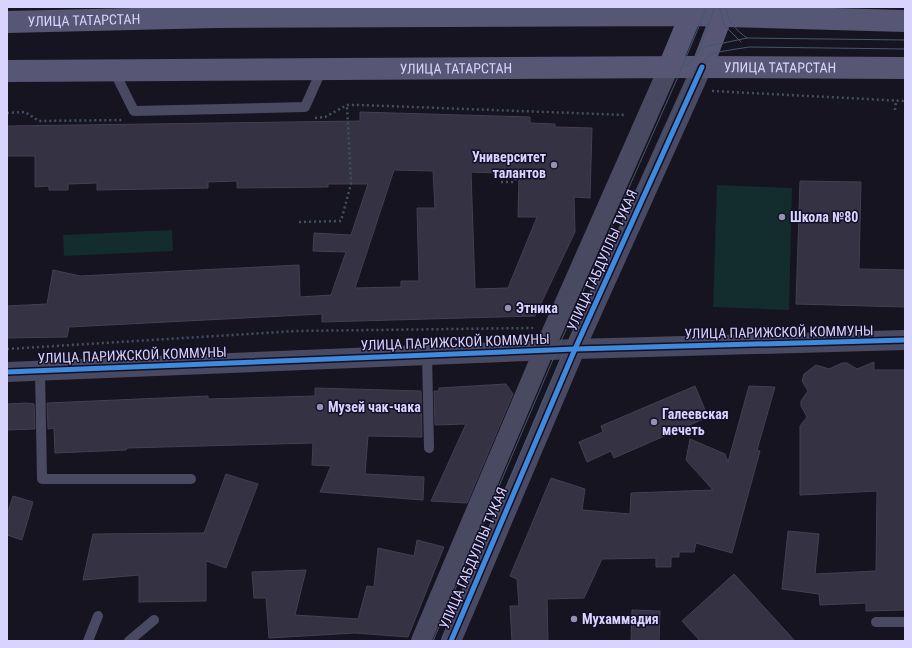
<svg xmlns="http://www.w3.org/2000/svg" width="912" height="648" viewBox="0 0 912 648" font-family="'Roboto Condensed',sans-serif">
  <style>
    .green { fill: #132c2d }
    .building { fill: #343243; stroke: #433f54; fill-rule: evenodd }
    .lines { fill: none; stroke-linecap: round; stroke-linejoin: round }
    .path { stroke: #44505f; stroke-width: 2.5; stroke-dasharray: 2 3; stroke-linecap: butt }
    .service { stroke: #4a4962; stroke-width: 10 }
    .minor { stroke: #4a4962; stroke-width: 20 }
    .secondary { stroke: #575674; stroke-width: 22 }
    .tram { stroke: #43596b; stroke-width: 1 }
    .cycleway-casing { stroke: #130f26; stroke-width: 8 }
    .cycleway { stroke: #408adc; stroke-width: 5 }
    .poi-dot { fill: #9591b1; stroke: #130f26; stroke-width: 1.5 }
    .labels { text-anchor: middle; dominant-baseline: central; stroke-width: 3; stroke-linejoin: round; paint-order: stroke }
    .street-label { font-size: 14px; fill: #d9d4ff; stroke: #130f26 }
    .poi-label { font-size: 14px; font-weight: bold; fill: #d9d4ff; stroke: #130f26; text-anchor: start }
  </style>
  <rect width="100%" height="100%" fill="#161421"/>
  <!-- green -->
  <g class="green">
    <polygon points="717,185 792,188 789,310 713,307"/>
    <polygon points="172,230 173,251 64,256 63,235"/>
  </g>
  <!-- building -->
  <g class="building">
    <path d="M 360,112 L 530,117 L 530,123 L 555,124 L 555,127 L 592,128 L 590,198 L 574,197 L 575,232 L 535,316 L 322,322 L 322,314 L 69,327 L 67,337 L 7,338 L 7,306 L 47,304 L 53,270 L 80,276 L 299,265 L 300,297 L 331,295 L 346,252 L 313,251 L 314,233 L 351,235 L 368,184 L 328,184 L 328,187 L 237,188 L 237,181 L 208,182 L 208,188 L 97,190 L 97,183 L 68,184 L 68,190 L 49,190 L 49,186 L 35,187 L 35,156 L 7,156 L 7,126 L 360,121 ZM 394,170 L 433,171 L 435,208 L 417,208 L 419,281 L 401,281 L 401,287 L 355,288 ZM 471,172 L 519,174 L 518,217 L 537,217 L 508,288 L 475,289 Z"/>
    <polygon points="800,181 861,182 859,269 905,270 905,307 796,304"/>
    <polygon points="874,362 874,370 905,370 905,610 866,611 866,603 820,605 819,594 782,589 788,531 819,534 815,574 876,571 877,491 800,495 800,426 807,417 801,406 801,401 808,391 802,381 804,374 816,365 829,369 842,363 847,363 857,369"/>
    <polygon points="506,384 513,394 467,503 431,501 466,424 435,425 434,391 439,391 439,388"/>
    <polygon points="695,386 708,417 614,458 611,451 587,462 579,442 603,432 601,426"/>
    <polygon points="749,386 775,387 757,450 760,451 732,553 696,543 694,552 679,552 679,557 671,557 671,567 656,567 656,558 602,559 584,598 547,599 548,641 512,641 510,606 519,606 517,579 510,576 551,478 585,489 582,510 630,514 631,493 713,490 686,460 690,439 725,454 728,462"/>
    <polygon points="315,388 421,391 422,437 368,436 365,474 424,477 423,500 320,492 331,466 312,465 313,443 127,448 126,450 55,453 54,428 48,429 47,403 208,396 208,399 315,396"/>
    <polygon points="26,403 34,404 35,429 7,430 7,404"/>
    <polygon points="226,474 258,484 226,568 206,561 206,601 139,602 139,575 83,580 93,534 204,533"/>
    <polygon points="13,496 33,502 22,540 7,535 7,515"/>
    <polygon points="417,540 444,547 408,637 355,633 269,638 266,598 254,598 252,572 306,570 295,615 358,619 367,586 374,587 378,548 414,556"/>
    <polygon points="734,574 795,641 700,641 682,621"/>
    <polygon points="632,610 660,611 659,641 631,641"/>
  </g>
  <g class="lines">
    <!-- path -->
    <g class="path">
      <polyline points="712,91 905,101"/>
      <polyline points="895,110 896,100"/>
      <polyline points="7,113 25,112 39,121 124,120"/>
      <polyline points="315,118 325,117 347,105 360,105 626,115"/>
      <polyline points="501,182 514,182 518,174"/>
      <polyline points="299,222 341,221 351,184 347,105"/>
      <polyline points="7,349 296,331 533,328"/>
    </g>
    <!-- service -->
    <g class="service">
      <polyline points="114,71 134,111 305,107 322,69"/>
      <polyline points="427,355 429,448"/>
      <polyline points="40,371 42,479 191,479"/>
      <polyline points="876,622 905,622"/>
      <polyline points="88,641 98,616"/>
      <polyline points="129,641 154,620"/>
    </g>
    <!-- minor -->
    <g class="minor">
      <polyline points="7,372 575,349 905,340"/>
      <polyline points="421,641 544,350 669,67"/>
      <polyline points="451,641 575,349 702,67"/>
    </g>
    <!-- secondary -->
    <g class="secondary">
      <path id="s1" d="M 7,22 L 216,17 L 690,15 L 905,21"/>
      <polyline points="669,67 694,7"/>
      <polyline points="702,67 725,7"/>
      <path id="s2" d="M 7,71 L 694,67 L 905,68"/>
    </g>
    <!-- tram -->
    <g class="tram">
      <polyline points="719,7 725,26 741,42"/>
      <path d="M 726,7 C 727,21 736,30 747,38"/>
      <polyline points="698,53 715,7"/>
      <polyline points="686,66 704,47 747,38 905,40"/>
      <polyline points="433,641 557,350 677,79 707,7"/>
      <polyline points="441,641 565,349 689,79 698,65 713,53 730,50 749,47 905,49"/>
    </g>
    <!-- cycleway casing -->
    <g class="cycleway-casing">
      <g id="cycleway">
        <polyline points="7,372 575,349 905,340"/>
        <polyline points="451,641 575,349 702,67"/>
      </g>
    </g>
    <!-- cycleway -->
    <use href="#cycleway" class="cycleway"/>
  </g>
  <!-- markers -->
  <g class="poi-dot">
    <circle cx="554" cy="165" r="4"/>
    <circle cx="782" cy="217" r="4"/>
    <circle cx="508" cy="308" r="4"/>
    <circle cx="320" cy="407" r="4"/>
    <circle cx="654" cy="422" r="4"/>
    <circle cx="574" cy="619" r="4"/>
  </g>
  <g class="labels">
    <!-- street labels -->
    <g class="street-label">
      <text stroke="none"><textPath href="#s1" startOffset="77">УЛИЦА ТАТАРСТАН</textPath></text>
      <text stroke="none"><textPath href="#s2" startOffset="773">УЛИЦА ТАТАРСТАН</textPath></text>
      <text stroke="none"><textPath href="#s2" startOffset="449">УЛИЦА ТАТАРСТАН</textPath></text>
      <text transform="translate(602 260) rotate(-66)">УЛИЦА ГАБДУЛЛЫ ТУКАЯ</text>
      <text transform="translate(779 332) rotate(-1)">УЛИЦА ПАРИЖСКОЙ КОММУНЫ</text>
      <text transform="translate(455 342) rotate(-2)">УЛИЦА ПАРИЖСКОЙ КОММУНЫ</text>
      <text transform="translate(132 355) rotate(-2)">УЛИЦА ПАРИЖСКОЙ КОММУНЫ</text>
      <text transform="translate(473 558) rotate(-67)">УЛИЦА ГАБДУЛЛЫ ТУКАЯ</text>
    </g>
    <!-- poi labels -->
    <g class="poi-label">
      <text x="546" y="157" text-anchor="end">Университет<tspan x="546" dy="16">талантов</tspan></text>
      <text x="790" y="217">Школа №80</text>
      <text x="516" y="308">Этника</text>
      <text x="328" y="407">Музей чак-чака</text>
      <text x="662" y="414">Галеевская<tspan x="662" dy="16">мечеть</tspan></text>
      <text x="582" y="619">Мухаммадия</text>
    </g>
  </g>
  <!-- border -->
  <rect width="912" height="648" fill="none" stroke="#d9d4ff" stroke-width="16"/>
</svg>
